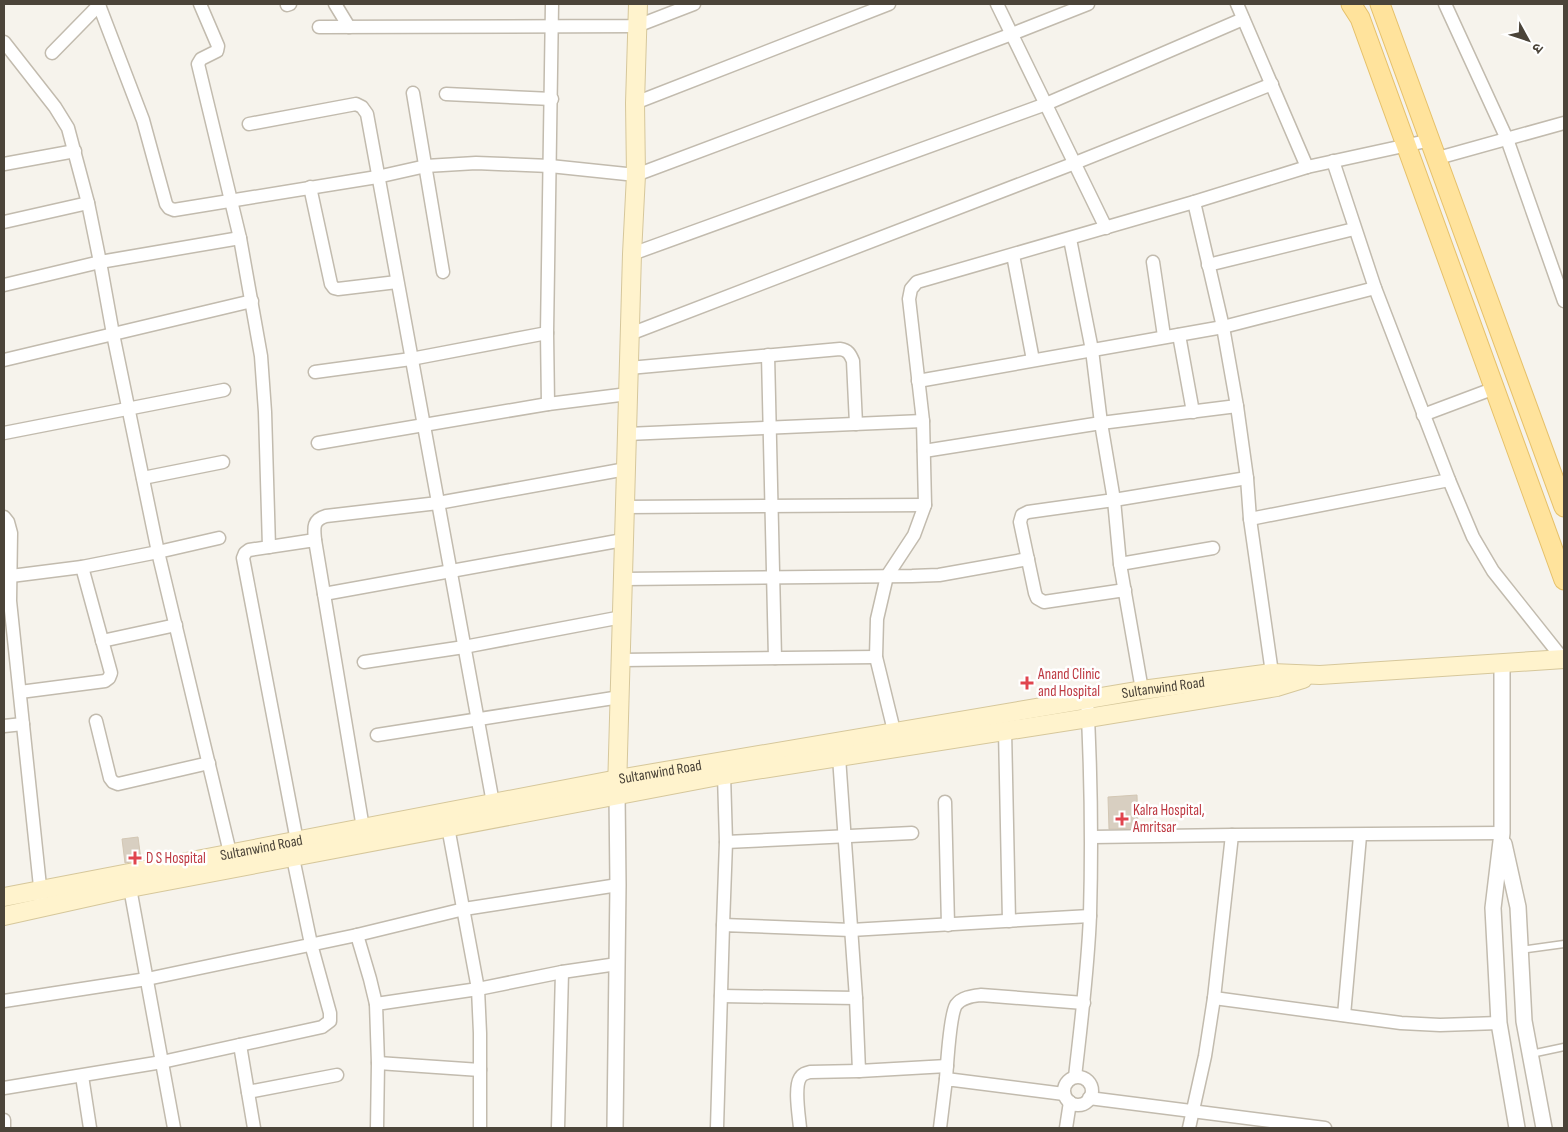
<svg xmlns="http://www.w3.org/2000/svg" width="1568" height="1132" viewBox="0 0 1568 1132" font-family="'Sofia Sans Condensed','Noto Sans Devanagari',sans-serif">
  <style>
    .building { fill: #d8cfc1; stroke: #d3c7b4 }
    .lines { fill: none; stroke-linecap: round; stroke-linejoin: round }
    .service-casing { stroke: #c2bbae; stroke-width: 9 }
    .minor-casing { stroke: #c2bbae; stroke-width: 15 }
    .tertiary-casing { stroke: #c2bbae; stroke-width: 18 }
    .secondary-casing { stroke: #d6c79b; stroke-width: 20 }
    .primary-casing { stroke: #e6c16a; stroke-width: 21 }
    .service { stroke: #fff; stroke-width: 6 }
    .minor { stroke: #fff; stroke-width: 12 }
    .tertiary { stroke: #fff; stroke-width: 15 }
    .secondary { stroke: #fff3cd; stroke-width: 18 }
    .primary { stroke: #ffe39c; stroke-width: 19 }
    .health-dot { fill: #e0444e; stroke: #fff; stroke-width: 2 }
    .labels { text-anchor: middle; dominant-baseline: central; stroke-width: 5; stroke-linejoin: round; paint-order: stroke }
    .health-label { font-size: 15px; fill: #be3a42; stroke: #fff; text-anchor: start }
    .street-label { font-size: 15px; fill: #4b4439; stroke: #fff }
  </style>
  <rect width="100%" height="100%" fill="#f6f3ec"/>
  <!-- building -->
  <g class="building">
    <polygon points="1137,795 1138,828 1109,829 1108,797"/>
    <polygon points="138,837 141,860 125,863 122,839"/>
  </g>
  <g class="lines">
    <!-- service casing -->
    <g class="service-casing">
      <g id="service">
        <polyline points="1520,950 1564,944"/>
        <polyline points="1531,1054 1564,1047"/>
      </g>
    </g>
    <!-- minor casing -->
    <g class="minor-casing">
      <g id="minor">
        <polyline points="100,4 99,5 143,120 166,204 169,208 174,210 377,177 426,166 476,163 550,166 636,175 1012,34 1088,4"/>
        <polyline points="200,4 218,46 217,51 201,59 198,64 240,238 261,356 265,412 269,547"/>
        <polyline points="335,4 349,27"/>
        <polyline points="997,4 1106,228"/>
        <polyline points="1237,4 1307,167"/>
        <polyline points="1445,4 1507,139 1564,301"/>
        <polyline points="287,5 290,4"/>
        <polyline points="319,27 637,26 694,4"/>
        <polyline points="4,42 55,107 68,128 88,203 100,262 113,334 158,552 82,567 11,576"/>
        <polyline points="52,53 99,5 97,4"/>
        <polyline points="413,93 443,272"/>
        <polyline points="446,94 552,99"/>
        <polyline points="635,103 889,4"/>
        <polyline points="249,124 356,104 362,107 367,114 493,803"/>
        <polyline points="1438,158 1564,123"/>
        <polyline points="1333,161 1375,288 1449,480 1473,537 1493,571 1563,659"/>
        <polyline points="4,164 75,151"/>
        <polyline points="310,187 331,284 334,288 338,289 397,282"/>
        <polyline points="1194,202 1223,327 1237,406 1247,478 1250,519 1272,673"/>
        <polyline points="4,222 88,203"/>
        <polyline points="1070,239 1092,350 1101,423 1114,500 1120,564 1142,690"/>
        <polyline points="632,254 1046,104 1243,19"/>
        <polyline points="1013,255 1033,360"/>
        <polyline points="1153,262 1164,336"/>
        <polyline points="1208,265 1354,229"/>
        <polyline points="4,285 100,262 240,238"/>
        <polyline points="630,334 1075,163 1272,84"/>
        <polyline points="1179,335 1193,412"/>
        <polyline points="768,355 775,658"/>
        <polyline points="4,360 252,301"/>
        <path d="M 629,368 L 840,349 C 848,350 850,354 853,361 L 856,424"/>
        <polyline points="315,372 411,359 547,333"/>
        <polyline points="918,381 1223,327 1375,288"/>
        <polyline points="548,404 547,333 552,4"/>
        <polyline points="1423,415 1495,388"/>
        <polyline points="4,433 224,390"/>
        <polyline points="627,434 923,421"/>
        <polyline points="318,443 548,404 628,394"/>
        <polyline points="924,451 1101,423 1237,406"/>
        <polyline points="143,478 223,462"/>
        <polyline points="625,507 925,505"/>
        <polyline points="4,517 8,522 11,533 10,601 41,896"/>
        <polyline points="1250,519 1449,480"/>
        <polyline points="219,538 158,552 232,861"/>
        <path d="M 315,540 C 314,529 312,520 326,516 L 438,503 L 626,469"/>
        <polyline points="1120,564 1213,548"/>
        <polyline points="623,579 912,576 939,575 1028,559"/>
        <polyline points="1125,590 1044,602 1037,598 1035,593 1020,522 1022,515 1028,512 1114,500 1247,478"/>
        <polyline points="324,594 623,540"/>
        <polyline points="102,641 176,625"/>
        <polyline points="621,660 876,657"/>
        <polyline points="364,662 464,647 622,617"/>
        <polyline points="20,692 105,681 109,678 111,673 82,567"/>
        <polyline points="96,721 110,778 113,782 118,784 209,763"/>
        <polyline points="4,726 23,724"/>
        <polyline points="1005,730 1009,921"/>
        <polyline points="377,735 620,697"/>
        <polyline points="896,739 876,657 877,619 887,576 914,535 925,505 923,421 909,299 911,289 917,282 1194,202 1307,167 1431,140"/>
        <polyline points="839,757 856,998 859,1071 947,1066"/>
        <polyline points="945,802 948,925"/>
        <polyline points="448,827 478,989 480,1033 480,1128"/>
        <polyline points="1092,837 1232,835"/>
        <polyline points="297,841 243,558 245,553 249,550 315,540 363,828"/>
        <polyline points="726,842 912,833"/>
        <polyline points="130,888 174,1128"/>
        <polyline points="723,925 726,842 724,775"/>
        <polyline points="357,935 370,979 376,1004"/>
        <polyline points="721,996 856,998"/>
        <polyline points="1214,998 1401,1023 1440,1025 1499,1023"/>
        <polyline points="4,1001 147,979 357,935 464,909 618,885"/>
        <polyline points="1344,1015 1360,836"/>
        <polyline points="240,1045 254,1128"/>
        <polyline points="378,1063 480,1070"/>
        <polyline points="82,1076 90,1128"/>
        <path d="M 1075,1077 C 1081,1023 1088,969 1090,915 C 1092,843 1091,771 1087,699"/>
        <circle cx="1078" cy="1091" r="14"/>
        <path d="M 946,1079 C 947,1064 950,1015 956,1005 C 962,997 973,996 981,995 L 1084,1003"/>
        <polyline points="4,1088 162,1062 322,1027 330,1021 330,1013 311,944 293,858"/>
        <polyline points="248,1092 337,1075"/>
        <polyline points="1089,1098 1325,1128"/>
        <polyline points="4,1120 4,1128"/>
        <polyline points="377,1128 378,1063 376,1004 478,989 562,972 617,964"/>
        <polyline points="558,1128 562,972"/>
        <polyline points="717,1128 723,925 851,930 1090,916"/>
        <path d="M 800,1128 C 799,1116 794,1088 800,1078 C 802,1074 806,1073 810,1072 L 859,1071"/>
        <polyline points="940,1128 946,1079 1064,1094"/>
        <polyline points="1066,1128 1070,1102"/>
        <polyline points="1189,1128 1205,1056 1214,998 1232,835 1502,833"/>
      </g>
    </g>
    <!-- tertiary casing -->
    <g class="tertiary-casing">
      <g id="tertiary">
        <polyline points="1502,663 1502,833 1493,908 1499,1023 1517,1128"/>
        <polyline points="1504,844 1518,907 1524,1021 1544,1128"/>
        <polyline points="615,1128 618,885 617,794"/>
      </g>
    </g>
    <!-- secondary casing -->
    <g class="secondary-casing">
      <g id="secondary">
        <polyline points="617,790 632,254 636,175 635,103 638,4"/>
        <path id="s1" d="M 4,897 L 618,779 L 1142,690 L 1272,673 L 1320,675 L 1564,659"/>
        <polyline points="4,916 130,888 724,775 1088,718 1277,687 1303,679"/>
      </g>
    </g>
    <!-- primary casing -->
    <g class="primary-casing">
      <g id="primary">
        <polyline points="1351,4 1360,18 1564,580"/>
        <polyline points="1380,4 1564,507"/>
      </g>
    </g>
    <!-- service -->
    <use href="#service" class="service"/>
    <!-- minor -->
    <use href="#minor" class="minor"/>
    <!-- tertiary -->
    <use href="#tertiary" class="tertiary"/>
    <!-- secondary -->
    <use href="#secondary" class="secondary"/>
    <!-- primary -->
    <use href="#primary" class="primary"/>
  </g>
  <!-- markers -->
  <g class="health-dot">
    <path d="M1024.5 675.5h5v5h5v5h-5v5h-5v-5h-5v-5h5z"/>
    <path d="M1119.5 811.5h5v5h5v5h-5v5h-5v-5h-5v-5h5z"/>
    <path d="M132.5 850.5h5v5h5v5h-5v5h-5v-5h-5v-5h5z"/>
  </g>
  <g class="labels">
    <!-- health labels -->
    <g class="health-label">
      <text x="1038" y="674">Anand Clinic<tspan x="1038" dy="17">and Hospital</tspan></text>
      <text x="1133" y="810">Kalra Hospital,<tspan x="1133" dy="17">Amritsar</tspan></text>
      <text x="146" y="858">D S Hospital</text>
    </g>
    <!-- street labels -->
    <g class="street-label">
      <text stroke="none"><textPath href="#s1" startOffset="1178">Sultanwind Road</textPath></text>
      <text stroke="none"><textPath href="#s1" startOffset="668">Sultanwind Road</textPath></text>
      <text stroke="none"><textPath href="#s1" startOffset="262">Sultanwind Road</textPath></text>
    </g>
  </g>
  <!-- border -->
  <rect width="1568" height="1132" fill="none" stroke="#4b4439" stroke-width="10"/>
  <!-- north arrow -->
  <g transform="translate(1528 40) rotate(130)" stroke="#ffffff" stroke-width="4" paint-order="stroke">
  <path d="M0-4L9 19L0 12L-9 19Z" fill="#4b4439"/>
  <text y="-8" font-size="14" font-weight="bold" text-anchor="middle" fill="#4b4439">उ</text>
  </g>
</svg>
